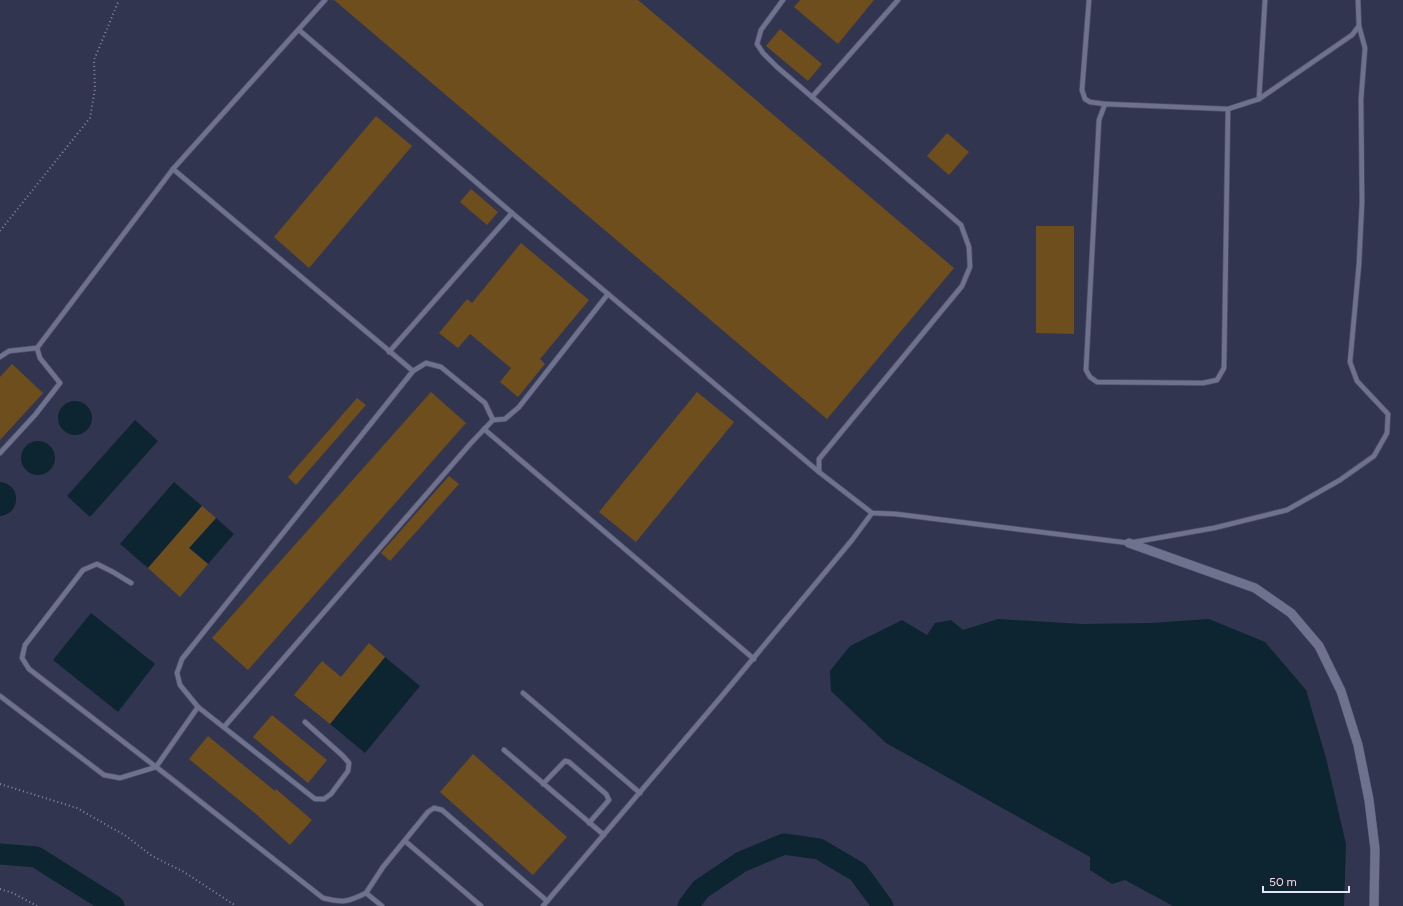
<svg xmlns="http://www.w3.org/2000/svg" width="1403" height="906" viewBox="0 0 1403 906" font-family="Figtree,sans-serif">
  <style>
    .water { fill: #0d2431 }
    .lines { fill: none; stroke-linecap: round; stroke-linejoin: round }
    .river { stroke: #0d2431; stroke-width: 21 }
    .building { fill: #6f4e1d }
    .lane-casing { stroke: #4e5066; stroke-width: 6 }
    .street-casing { stroke: #4e5066; stroke-width: 10 }
    .path { stroke: #86889e; stroke-width: 2; stroke-dasharray: 1 3; stroke-linecap: butt }
    .lane { stroke: #6e728f; stroke-width: 4.5 }
    .street { stroke: #6e728f; stroke-width: 9 }
  </style>
  <rect width="100%" height="100%" fill="#32354f"/>
  <!-- water -->
  <g class="water">
    <circle cx="75" cy="418" r="17"/>
    <polygon points="135,420 158,441 90,517 67,496"/>
    <circle cx="38" cy="458" r="17"/>
    <path d="M 0,482 C 22,484 21,514 0,516 Z"/>
    <polygon points="174,482 202,506 148,568 120,544"/>
    <polygon points="216,518 234,534 208,564 189,548"/>
    <polygon points="91,613 155,664 118,712 53,660"/>
    <polygon points="998,619 1082,624 1151,623 1209,619 1265,642 1306,690 1326,758 1346,844 1344,906 1173,906 1125,880 1112,884 1090,870 1090,857 886,743 831,691 830,671 850,646 902,620 927,635 935,623 951,620 963,630"/>
    <polygon points="385,657 420,686 365,753 330,724"/>
  </g>
  <g class="lines">
    <!-- river -->
    <g class="river">
      <polyline points="0,854 36,857 114,906"/>
      <polyline points="688,906 701,889 741,862 784,844 819,849 858,872 883,906"/>
    </g>
  </g>
  <!-- building -->
  <g class="building">
    <polygon points="334,0 638,0 954,268 827,419"/>
    <polygon points="800,0 874,0 838,44 794,7"/>
    <polygon points="780,29 822,64 808,81 766,46"/>
    <polygon points="376,116 412,146 309,268 274,237"/>
    <polygon points="947,133 969,152 949,175 927,156"/>
    <polygon points="471,189 498,212 487,225 460,202"/>
    <polygon points="1036,226 1074,226 1074,334 1036,333"/>
    <polygon points="521,243 589,300 540,359 545,364 518,397 500,382 511,368 470,334 458,348 439,333 467,299 472,303"/>
    <polygon points="12,364 43,393 0,440 0,377"/>
    <polygon points="431,392 466,423 248,670 212,638"/>
    <polygon points="697,392 734,422 636,542 599,512"/>
    <polygon points="357,398 366,405 296,485 288,477"/>
    <polygon points="449,476 459,484 390,561 381,553"/>
    <polygon points="202,506 216,518 189,548 208,564 180,597 148,568"/>
    <polygon points="369,643 385,657 330,724 294,695 322,661 341,677"/>
    <polygon points="272,715 327,760 308,783 253,737"/>
    <polygon points="208,736 275,791 276,789 312,820 290,845 256,814 189,759"/>
    <polygon points="473,754 567,837 533,875 440,792"/>
  </g>
  <g class="lines">
    <!-- lane casing -->
    <g class="lane-casing">
      <g id="lane">
        <polyline points="783,0 761,30 757,44 763,53 777,67 945,211 961,225 969,247 970,267 962,286 819,459 819,472 872,513 896,514 1129,543 1214,528 1287,510 1340,480 1374,456 1387,433 1388,414 1357,381 1350,362 1359,264 1362,202 1361,99 1365,48 1359,26"/>
        <polyline points="1089,0 1082,90 1085,99 1090,102 1105,104"/>
        <polyline points="299,30 512,213 819,472"/>
        <polyline points="812,97 898,0"/>
        <polyline points="1259,99 1265,0"/>
        <polyline points="1228,109 1224,368 1217,380 1203,383 1097,382 1090,377 1086,370 1099,120 1105,104 1228,109 1259,99 1352,35 1359,26 1358,0"/>
        <polyline points="173,169 413,371"/>
        <polyline points="389,352 512,213"/>
        <polyline points="0,357 9,351 37,348 173,169 325,0"/>
        <polyline points="493,420 505,419 519,407 608,294"/>
        <polyline points="484,429 754,659"/>
        <polyline points="0,453 35,415 60,383 40,358 37,348"/>
        <path d="M 131,583 L 113,572 L 97,564 L 83,570 L 25,645 L 22,658 L 29,669 L 173,780 L 323,898 C 343,903 348,902 366,893 L 382,906"/>
        <polyline points="523,693 640,793"/>
        <polyline points="0,696 104,775 120,778 156,767 198,707"/>
        <polyline points="224,727 471,443 493,420 485,403 441,367 426,363 413,371 182,659 177,673 180,685 198,707 315,799 324,799 331,794 348,771 349,763 343,756 305,722"/>
        <polyline points="504,750 604,835"/>
        <polyline points="543,784 565,761 569,762 606,794 609,800 589,823"/>
        <polyline points="405,841 481,906"/>
        <polyline points="366,893 383,867 428,812 434,808 442,810 547,901"/>
        <polyline points="543,906 721,697 852,540 872,513"/>
      </g>
    </g>
    <!-- street casing -->
    <g class="street-casing">
      <polyline id="street" points="1129,543 1255,588 1291,613 1319,646 1341,691 1358,745 1369,800 1375,849 1374,906"/>
    </g>
    <!-- path -->
    <g class="path">
      <polyline points="0,231 90,118 95,89 94,60 119,0"/>
      <polyline points="0,784 77,808 126,836 152,856 184,872 236,906"/>
      <polyline points="0,889 13,893 37,906"/>
    </g>
    <!-- lane -->
    <use href="#lane" class="lane"/>
    <!-- street -->
    <use href="#street" class="street"/>
  </g>
  <!-- scale -->
  <path d="M1263 886v6h86v-6" fill="none" stroke="#e3e5f6" stroke-width="2"/>
  <text x="1269" y="886" font-size="12" fill="#e3e5f6" stroke="#1c1e29" stroke-width="3" paint-order="stroke">50 m</text>
</svg>
